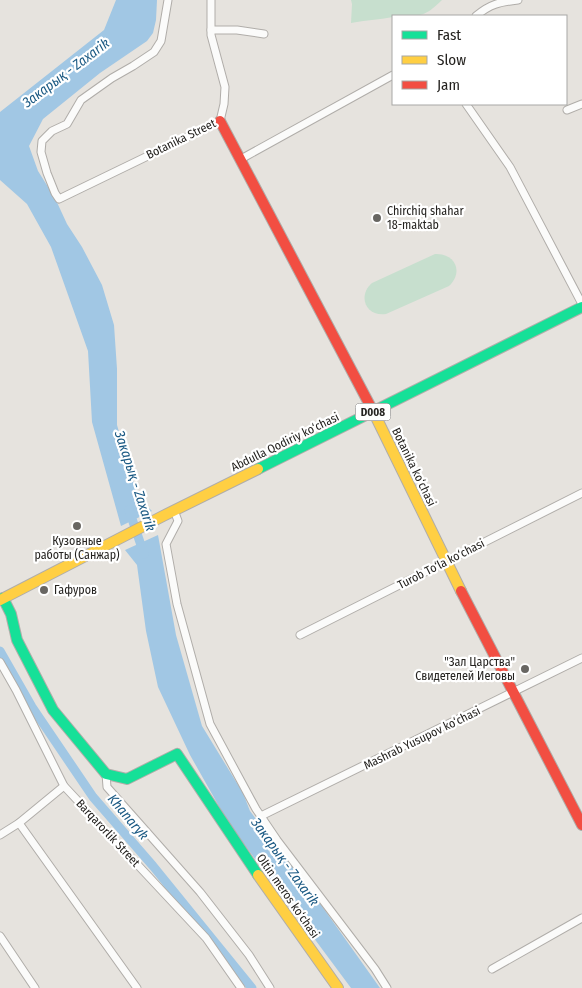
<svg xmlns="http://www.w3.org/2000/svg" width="582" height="988" viewBox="0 0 582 988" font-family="'Fira Sans Condensed',sans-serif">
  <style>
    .green { fill: #c7dfce }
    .water { fill: #a1c7e4 }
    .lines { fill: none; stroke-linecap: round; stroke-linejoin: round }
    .canal { stroke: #a1c7e4; stroke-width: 9 }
    .street-casing { stroke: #b0ada9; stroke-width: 9 }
    .fast-casing { stroke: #b0ada9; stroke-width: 12 }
    .slow-casing { stroke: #b0ada9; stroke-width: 12 }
    .jam-casing { stroke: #b0ada9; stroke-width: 12 }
    .street { stroke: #fbfbfa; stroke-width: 7 }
    .fast { stroke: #16e098; stroke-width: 10 }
    .slow { stroke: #ffcf43; stroke-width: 10 }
    .jam { stroke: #f24e42; stroke-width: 10 }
    .poi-dot { fill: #686662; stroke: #fff; stroke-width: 2 }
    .labels { text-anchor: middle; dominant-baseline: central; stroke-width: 4.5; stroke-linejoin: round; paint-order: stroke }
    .shield { fill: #fff; stroke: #666462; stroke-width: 1 }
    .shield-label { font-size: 11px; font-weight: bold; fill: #24221f }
    .street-label { font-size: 12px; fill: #24221f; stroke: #fff }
    .poi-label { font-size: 12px; fill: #24221f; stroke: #fff; text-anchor: start }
    .water-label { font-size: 14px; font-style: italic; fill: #1a5983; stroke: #fff }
  </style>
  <rect width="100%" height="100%" fill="#e6e3de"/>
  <!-- green -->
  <g class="green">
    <path d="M 351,0 L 442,0 C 423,19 418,16 393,16 L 393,17 C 379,20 365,20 351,23 L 352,4 Z"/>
    <path d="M 435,254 C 455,253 464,272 449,286 L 386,314 C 366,317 357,296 372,283 Z"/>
  </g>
  <!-- water -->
  <g class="water">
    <polygon points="116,0 157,0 156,20 153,33 147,41 100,73 43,119 29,146 38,171 55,198 67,224 82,247 102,285 114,325 117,369 117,425 138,497 152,511 121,526 92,422 88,351 51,247 27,204 0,180 0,112 104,30"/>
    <polygon points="158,535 176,635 202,726 243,793 250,811 319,902 380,988 351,988 229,824 190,755 158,687 146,631 137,565 125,550"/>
  </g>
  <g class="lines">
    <!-- canal -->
    <g class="canal">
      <polyline points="129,510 144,554"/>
      <polyline points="0,651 32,707 93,797 153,866 252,988"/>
    </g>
    <!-- street casing -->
    <g class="street-casing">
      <g id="street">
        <polyline points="168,0 161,41 154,52 133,66 112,78 81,100 67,124 52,131 42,141 41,152 47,173 55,193 59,199 220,121 224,104 225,87 211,35 211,0"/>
        <path d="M 476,16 C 490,4 500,2 518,0"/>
        <polyline points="211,30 237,30 264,34"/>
        <polyline points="466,104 510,167 582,304"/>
        <polyline points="567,110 582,104"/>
        <polyline points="241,159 393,75"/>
        <polyline points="174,510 178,521 166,544 177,604 210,724 256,809 277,840 375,969 387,988"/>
        <polyline points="300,635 582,493"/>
        <polyline points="0,662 16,690 64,786 206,938 241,988"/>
        <polyline points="106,774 107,787 200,892 249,955 270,988"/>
        <polyline points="261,816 582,658"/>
        <polyline points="19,823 137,988"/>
        <polyline points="0,835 19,823 64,786"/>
        <polyline points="0,936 35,988"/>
        <polyline points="492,969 582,918"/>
      </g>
    </g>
    <!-- fast casing -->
    <g class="fast-casing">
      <g id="fast">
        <polyline points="258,469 582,307"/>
        <polyline points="3,598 11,614 17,640 53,710 106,774 127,779 177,754 258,875"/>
      </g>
    </g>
    <!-- slow casing -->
    <g class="slow-casing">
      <g id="slow">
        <polyline points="374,413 461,591"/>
        <polyline points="0,600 163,516 258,469"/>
        <polyline points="258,875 338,988"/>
      </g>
    </g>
    <!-- jam casing -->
    <g class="jam-casing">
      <g id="jam">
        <polyline points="220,121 374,413"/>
        <polyline points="461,591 582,825"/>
      </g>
    </g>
    <!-- street -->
    <use href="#street" class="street"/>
    <!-- fast -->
    <use href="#fast" class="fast"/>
    <!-- slow -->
    <use href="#slow" class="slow"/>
    <!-- jam -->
    <use href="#jam" class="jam"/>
  </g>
  <!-- markers -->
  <g class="poi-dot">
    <circle cx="377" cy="218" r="5"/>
    <circle cx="77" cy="526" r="5"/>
    <circle cx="44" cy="590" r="5"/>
    <circle cx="525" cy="669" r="5"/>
  </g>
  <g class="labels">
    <!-- shield labels -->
    <rect class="shield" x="355.5" y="403.5" width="35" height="17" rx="4"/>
    <g class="shield-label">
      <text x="373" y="412">D008</text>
    </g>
    <!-- street labels -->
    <g class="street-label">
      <text transform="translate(181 139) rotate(-26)">Botanika Street</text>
      <text transform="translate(285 442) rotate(-26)">Abdulla Qodiriy ko‘chasi</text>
      <text transform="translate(414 467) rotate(64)">Botanika ko‘chasi</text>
      <text transform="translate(441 564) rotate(-27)">Turob To‘la ko‘chasi</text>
      <text transform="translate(422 738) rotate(-26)">Mashrab Yusupov ko‘chasi</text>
      <text transform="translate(108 833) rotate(47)">Barqarorlik Street</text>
      <text transform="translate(288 896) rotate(55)">Oltin meros ko‘chasi</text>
    </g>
    <!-- poi labels -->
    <g class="poi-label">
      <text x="387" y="211">Chirchiq shahar<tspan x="387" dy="14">18-maktab</tspan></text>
      <text x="77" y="541" text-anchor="middle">Кузовные<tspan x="77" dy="14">работы (Санжар)</tspan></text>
      <text x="54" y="590">Гафуров</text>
      <text x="515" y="662" text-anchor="end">"Зал Царства"<tspan x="515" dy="14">Свидетелей Иеговы</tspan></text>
    </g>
    <!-- water labels -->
    <g class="water-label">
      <text transform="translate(66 73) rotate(-37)">Закарық - Zaxarik</text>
      <text transform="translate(135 481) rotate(72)">Закарық - Zaxarik</text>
      <text transform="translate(128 817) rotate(50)">Khanaryk</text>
      <text transform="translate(285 862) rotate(54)">Закарық - Zaxarik</text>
    </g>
  </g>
  <!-- legend -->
  <rect x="392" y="15" width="175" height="90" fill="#ffffff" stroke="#a7a7a5"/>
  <rect x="402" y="31" width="25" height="8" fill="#16e098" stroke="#a7a7a5"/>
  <text x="437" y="40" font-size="15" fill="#24221f">Fast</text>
  <rect x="402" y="56" width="25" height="8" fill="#ffcf43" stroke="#a7a7a5"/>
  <text x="437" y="65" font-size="15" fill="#24221f">Slow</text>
  <rect x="402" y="81" width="25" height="8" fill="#f24e42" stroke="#a7a7a5"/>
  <text x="437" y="90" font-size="15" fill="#24221f">Jam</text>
</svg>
